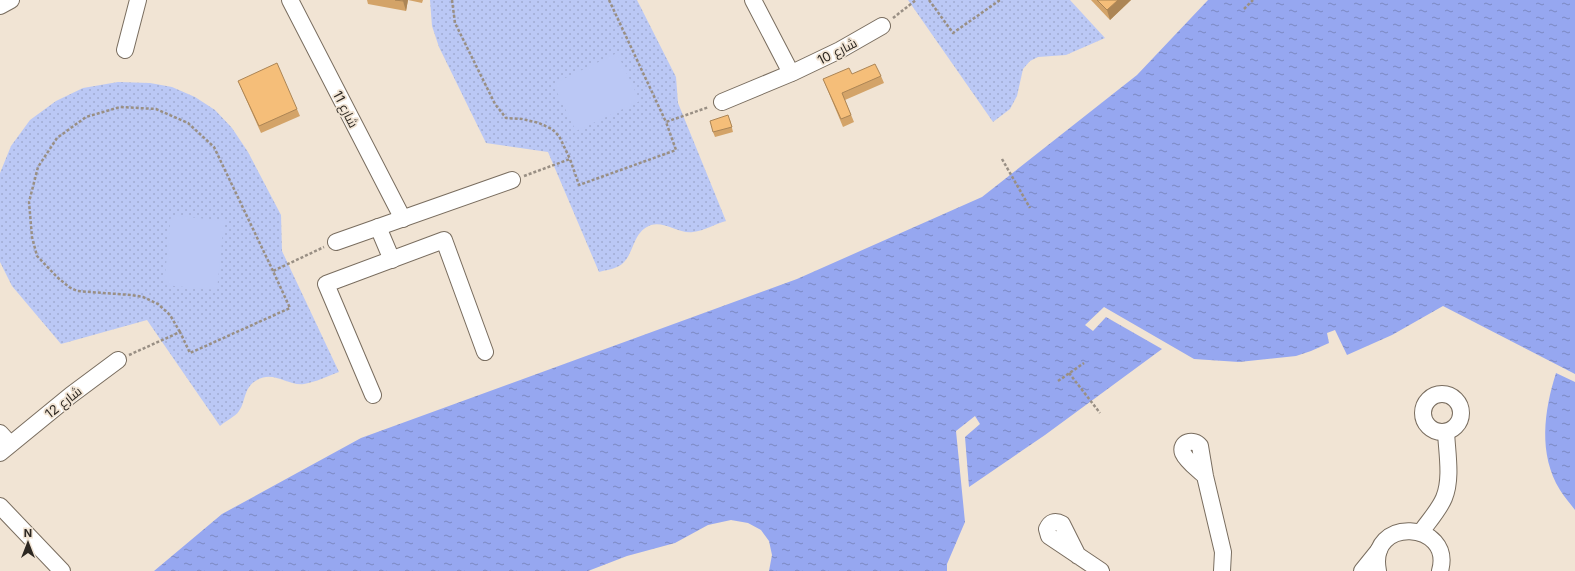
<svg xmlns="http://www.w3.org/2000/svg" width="1575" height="571" viewBox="0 0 1575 571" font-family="Inter,Cairo,sans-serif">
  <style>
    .grass { fill: url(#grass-dots) }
    .garden { fill: #bbc8f5 }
    .water { fill: url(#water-ripples) }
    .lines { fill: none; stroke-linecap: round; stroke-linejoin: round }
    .minor-casing { stroke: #796d5f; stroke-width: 18 }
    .path { stroke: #998f84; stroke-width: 2.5; stroke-dasharray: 3 2; stroke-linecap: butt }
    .minor { stroke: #fff; stroke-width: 16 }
    .wall { fill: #d3a368 }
    .shaded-wall { fill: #ac8555 }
    .building { fill: #f5be79; stroke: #ac8555 }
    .labels { text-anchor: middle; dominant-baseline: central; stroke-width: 3.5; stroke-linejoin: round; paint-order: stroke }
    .street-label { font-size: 13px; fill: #2d2822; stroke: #f1e4d4 }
  </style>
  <defs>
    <pattern id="grass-dots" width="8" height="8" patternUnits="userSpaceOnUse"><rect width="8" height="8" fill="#bbc8f5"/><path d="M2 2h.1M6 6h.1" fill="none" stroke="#a1acd2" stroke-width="1.8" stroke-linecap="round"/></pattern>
    <pattern id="water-ripples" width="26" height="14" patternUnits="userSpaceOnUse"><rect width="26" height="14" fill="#96a7f0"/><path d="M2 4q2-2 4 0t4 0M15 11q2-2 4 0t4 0" fill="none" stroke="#7b88c2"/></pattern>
  </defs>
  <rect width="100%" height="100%" fill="#f1e4d4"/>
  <!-- grass -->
  <g class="grass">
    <path d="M 430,0 L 637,0 L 676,77 L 678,103 L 726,221 C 715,224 704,231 693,232 C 679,234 665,221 651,225 C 632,232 635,253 622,264 C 616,269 606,270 599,272 L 548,152 L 486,143 L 439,47 L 432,26 Z"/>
    <polygon points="908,0 1070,0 1105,38 1066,55 1038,57 1030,61 1023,69 1017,96 1010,109 993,122"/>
    <path d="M 118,82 L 150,83 L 172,87 L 195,97 L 215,110 L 232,128 L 248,152 L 281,215 L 282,251 L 339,372 C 328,376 316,382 304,384 C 287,386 274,370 257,380 C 243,388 246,402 239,411 C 235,417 225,421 220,426 L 147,320 L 61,344 L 12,286 L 0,262 L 0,173 L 11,146 L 30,120 L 56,101 L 83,88 Z"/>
  </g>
  <!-- garden -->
  <g class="garden">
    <polygon points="617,53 640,101 576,131 553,84"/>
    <polygon points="171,215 224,221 217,290 164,285"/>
  </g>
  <!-- water -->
  <g class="water">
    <polygon points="1208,0 1575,0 1575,374 1443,306 1392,335 1347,355 1335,330 1327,333 1329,343 1311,351 1296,356 1239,362 1194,359 1104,307 1085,325 1093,331 1106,317 1162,349 1045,435 969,487 965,437 980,424 975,416 956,431 965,522 947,564 947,571 769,571 772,555 769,541 761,530 748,523 731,520 708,525 675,543 627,556 588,571 154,571 222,514 361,438 797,279 982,197 1137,75"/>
    <path d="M 1556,373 L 1575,382 L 1575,510 C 1570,503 1564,497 1560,490 C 1538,454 1544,411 1556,373 Z"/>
  </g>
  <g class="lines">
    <!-- minor casing -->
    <g class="minor-casing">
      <g id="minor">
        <polyline points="290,0 403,219"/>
        <polyline points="753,0 791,73"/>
        <polyline points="0,6 11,0"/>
        <polyline points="125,50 138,0"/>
        <polyline points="722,102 794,72 840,50 882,26"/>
        <polyline points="378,227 392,260"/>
        <polyline points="336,242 512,180"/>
        <circle cx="1442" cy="413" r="19"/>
        <polyline points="373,395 326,284 444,240 485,352"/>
        <polyline points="0,433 10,444"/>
        <polyline points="0,453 71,395 118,360"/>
        <path d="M 1205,476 C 1199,470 1187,462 1183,453 C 1179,442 1194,438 1200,446 L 1205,476 L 1223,552 L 1222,571"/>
        <polyline points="0,506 62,571"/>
        <path d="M 1421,532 C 1428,522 1439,510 1444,498 C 1452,479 1447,453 1446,432"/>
        <path d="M 1078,556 L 1062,524 C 1055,520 1050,522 1047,529 L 1049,536 L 1101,571"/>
        <polyline points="1362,571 1379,550"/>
        <path d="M 1378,571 C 1367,515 1454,521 1440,571"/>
      </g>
    </g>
    <!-- path -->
    <g class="path">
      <polyline points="452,0 455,23 495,104 506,118 522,119 539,123 552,129 559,136 570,159"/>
      <polyline points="609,0 666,122"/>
      <polyline points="929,0 953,33 1000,0"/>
      <polyline points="1244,9 1253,0"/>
      <polyline points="893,18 916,0"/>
      <polyline points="1002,159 1030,208"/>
      <polyline points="524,176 570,159 579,185 676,150 666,122 709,107"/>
      <polyline points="180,332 170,315 158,304 143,297 131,295 77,291 69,287 57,277 37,256 32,237 29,202 38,167 57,138 86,117 120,107 156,109 188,123 214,147 273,271"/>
      <polyline points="129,355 180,332 190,353 290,308 273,271 324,247"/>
      <polyline points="1069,373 1100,413"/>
      <polyline points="1058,381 1084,363"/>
    </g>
    <!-- minor -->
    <use href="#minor" class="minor"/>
  </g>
  <!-- wall -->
  <g class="wall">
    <polygon points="367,0 423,0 422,3 408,0 406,11 368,4"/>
    <polygon points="1091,0 1131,0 1110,20"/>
    <polygon points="852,74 881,76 884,83 845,100 854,122 843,127 823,79"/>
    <polygon points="238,81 297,109 300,116 261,133 241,88"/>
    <polygon points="730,120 733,132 715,137 713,132"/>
  </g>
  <!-- shaded-wall -->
  <g class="shaded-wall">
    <polygon points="403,0 408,0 406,11 403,1"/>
    <polygon points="1118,0 1131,0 1110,20 1107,10"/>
  </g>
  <!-- building -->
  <g class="building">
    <polygon points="395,0 403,0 403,1"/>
    <polygon points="1097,0 1118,0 1107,10"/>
    <polygon points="277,63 297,109 259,126 238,81"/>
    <polygon points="875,64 881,76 842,93 851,115 841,119 823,79 849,68 852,74"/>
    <polygon points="728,115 732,127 713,132 710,121"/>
  </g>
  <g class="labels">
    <!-- street labels -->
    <g class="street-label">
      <text transform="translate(837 51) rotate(-27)">شارع 10</text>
      <text transform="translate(346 109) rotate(63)">شارع 11</text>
      <text transform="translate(63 402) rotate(-38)">شارع 12</text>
    </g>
  </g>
  <!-- north arrow -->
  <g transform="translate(28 543)" stroke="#f1e4d4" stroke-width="3" paint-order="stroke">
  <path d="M0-3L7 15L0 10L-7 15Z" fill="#2d2822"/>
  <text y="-6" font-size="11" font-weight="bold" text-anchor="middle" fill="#2d2822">N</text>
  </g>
</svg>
